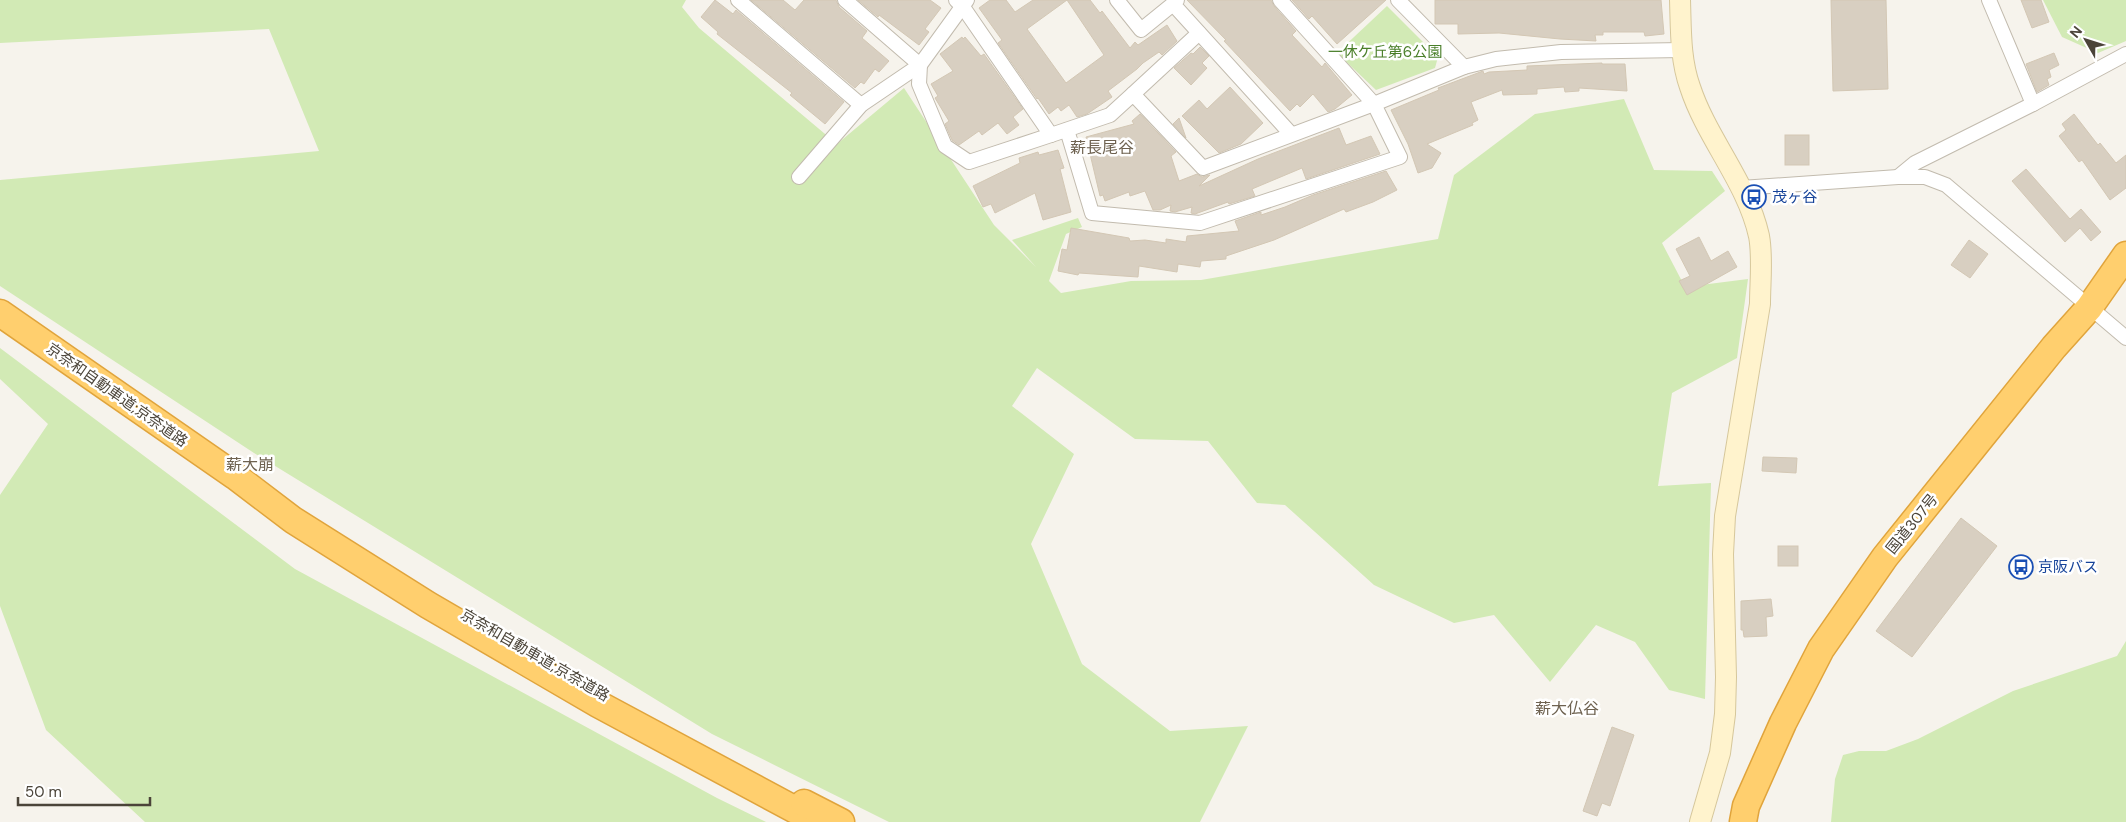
<svg xmlns="http://www.w3.org/2000/svg" width="2126" height="822" viewBox="0 0 2126 822" font-family="'DM Sans','Noto Sans JP',sans-serif">
  <style>
    .green { fill: #d2eab5 }
    .building { fill: #d8cfc1; stroke: #d3c7b4; fill-rule: evenodd }
    .lines { fill: none; stroke-linecap: round; stroke-linejoin: round }
    .street-casing { stroke: #c2bbae; stroke-width: 16 }
    .secondary-casing { stroke: #d6c79b; stroke-width: 22 }
    .highway-casing { stroke: #e0a43c; stroke-width: 29 }
    .street { stroke: #fff; stroke-width: 14 }
    .secondary { stroke: #fff3cd; stroke-width: 20 }
    .highway { stroke: #ffcf6e; stroke-width: 26 }
    .labels { text-anchor: middle; dominant-baseline: central; stroke-width: 5; stroke-linejoin: round; paint-order: stroke }
    .park-label { font-size: 15px; fill: #4a7f2a; stroke: #fff }
    .transit-label { font-size: 15px; fill: #164399; stroke: #fff; text-anchor: start }
    .street-label { font-size: 15px; fill: #4b4439; stroke: #fff }
    .neighbourhood-label { font-size: 16px; fill: #6e6250; stroke: #fff }
  </style>
  <rect width="100%" height="100%" fill="#f6f3ec"/>
  <!-- green -->
  <g class="green">
    <polygon points="0,0 686,0 682,7 699,28 837,144 904,88 994,225 1036,267 1012,240 1078,218 1082,227 1066,234 1049,281 1061,293 1131,281 1201,280 1438,239 1454,175 1535,114 1624,99 1654,170 1712,171 1725,191 1662,243 1685,287 1748,279 1737,358 1672,393 1658,486 1711,483 1705,699 1669,690 1635,642 1596,625 1550,682 1494,615 1454,623 1374,585 1285,505 1257,503 1208,441 1135,439 1037,368 1012,406 1074,454 1031,544 1082,664 1170,731 1248,726 1200,822 889,822 712,734 254,453 0,286 0,180 319,151 269,29 0,43"/>
    <polygon points="2043,0 2126,0 2126,41 2098,53 2062,37"/>
    <polygon points="1387,6 1438,57 1435,68 1376,90 1337,53"/>
    <polygon points="0,348 295,569 717,798 766,822 145,822 46,730 0,606 0,495 48,424 0,379"/>
    <polygon points="2126,641 2126,822 1831,822 1835,779 1843,755 1859,751 1886,751 1918,739 2013,691 2117,656"/>
  </g>
  <!-- building -->
  <g class="building">
    <polygon points="715,0 733,14 736,10 844,102 825,124 790,95 792,93 717,34 718,32 701,17"/>
    <polygon points="751,0 783,0 795,10 804,0 836,0 839,7 867,31 862,38 889,61 879,72 875,69 864,84 861,82 855,88"/>
    <polygon points="858,0 930,0 941,8 925,29 929,32 919,45 879,15 878,17"/>
    <path d="M 990,0 L 1006,0 L 1015,12 L 1033,0 L 1090,0 L 1100,13 L 1102,11 L 1130,48 L 1135,42 L 1138,45 L 1167,25 L 1177,41 L 1162,55 L 1159,52 L 1143,63 L 1137,69 L 1108,91 L 1112,97 L 1087,114 L 1077,117 L 1069,105 L 1061,111 L 1058,107 L 1049,114 L 1038,98 L 1037,99 L 998,43 L 1002,40 L 979,8 ZM 1067,0 L 1104,55 L 1066,83 L 1027,29 Z"/>
    <polygon points="1187,0 1271,0 1274,6 1296,31 1292,35 1322,67 1325,63 1352,95 1335,109 1328,112 1313,94 1300,107 1297,104 1290,111 1224,41 1226,40"/>
    <polygon points="1292,0 1386,0 1337,44 1312,16 1309,19"/>
    <polygon points="1435,0 1661,0 1664,34 1645,36 1644,32 1603,32 1603,35 1595,35 1596,41 1560,39 1499,33 1458,34 1458,24 1435,24"/>
    <polygon points="1831,0 1886,0 1888,89 1833,91"/>
    <polygon points="2021,0 2041,0 2049,22 2032,28"/>
    <polygon points="962,37 963,39 965,37 981,56 984,54 1023,109 1013,117 1019,125 1007,134 998,123 982,135 979,131 959,145 952,140 945,124 949,121 935,98 938,96 931,84 953,71 940,54"/>
    <polygon points="1200,47 1209,56 1202,63 1207,68 1191,85 1174,68 1191,53 1193,54"/>
    <polygon points="2054,53 2059,65 2049,70 2051,77 2047,79 2049,85 2037,92 2026,64"/>
    <polygon points="1602,63 1602,64 1625,64 1627,91 1579,88 1579,91 1565,92 1564,87 1537,89 1537,94 1503,95 1502,90 1471,102 1478,120 1472,123 1473,125 1427,144 1441,153 1432,168 1418,173 1408,144 1391,110 1439,90 1438,88 1483,71 1484,74 1489,72 1527,70 1527,66"/>
    <polygon points="1230,87 1263,123 1241,144 1219,153 1182,116 1199,100 1207,109"/>
    <polygon points="1140,114 1176,152 1171,156 1179,181 1197,174 1202,177 1210,175 1199,186 1258,159 1339,128 1346,145 1371,136 1380,154 1306,179 1302,168 1252,189 1255,196 1229,204 1228,202 1195,214 1191,213 1192,207 1175,212 1170,211 1171,205 1160,210 1153,210 1145,191 1130,196 1129,192 1105,201 1103,195 1100,196 1086,137 1134,124 1132,121"/>
    <polygon points="2074,114 2098,145 2100,143 2116,163 2126,155 2126,188 2110,200 2082,160 2079,162 2059,136 2066,130 2062,124"/>
    <polygon points="1179,118 1186,138 1173,124"/>
    <rect x="1785" y="135" width="24" height="30"/>
    <polygon points="1058,150 1064,168 1060,169 1071,212 1043,220 1035,193 995,213 991,204 983,207 973,186 1020,163 1019,158 1038,152 1039,155"/>
    <polygon points="2026,169 2070,219 2081,209 2101,232 2091,241 2080,228 2065,242 2012,181"/>
    <polygon points="1386,171 1397,190 1373,202 1346,212 1344,209 1274,240 1226,256 1226,259 1201,261 1200,267 1178,264 1177,272 1139,266 1138,277 1079,273 1078,275 1058,271 1062,249 1067,250 1071,228 1129,238 1130,241 1145,240 1166,243 1166,239 1186,242 1187,236 1239,231 1235,221 1261,212 1261,215 1285,207 1313,195"/>
    <polygon points="1699,237 1711,261 1728,251 1737,267 1687,295 1679,281 1690,276 1676,249"/>
    <polygon points="1969,240 1988,254 1970,278 1951,265"/>
    <polygon points="1763,457 1797,458 1796,473 1762,471"/>
    <polygon points="1961,518 1997,546 1912,657 1876,631"/>
    <rect x="1778" y="546" width="20" height="20"/>
    <polygon points="1771,599 1773,616 1766,617 1767,636 1744,637 1743,630 1741,630 1741,601"/>
    <polygon points="1612,727 1634,735 1610,806 1602,803 1597,816 1583,811"/>
  </g>
  <g class="lines">
    <!-- street casing -->
    <g class="street-casing">
      <g id="street">
        <polyline points="738,0 861,105"/>
        <polyline points="845,0 920,65 919,84 945,146 969,162 1051,135"/>
        <polyline points="956,0 963,7 1051,135 1110,115 1133,94 1203,168 1374,104 1464,67 1496,59 1561,52 1682,50"/>
        <polyline points="1117,0 1141,30 1173,4"/>
        <polyline points="1177,0 1173,4 1291,134"/>
        <polyline points="1398,0 1464,67"/>
        <polyline points="1989,0 2033,104"/>
        <polyline points="1133,94 1199,33"/>
        <polyline points="1067,130 1092,213 1200,223 1400,157 1374,104 1280,0"/>
        <polyline points="799,177 861,105 920,65 967,0"/>
        <polyline points="1898,177 1915,163 2033,104 2126,54"/>
        <polyline points="1741,188 1898,177 1925,177 1946,185 2126,338"/>
      </g>
    </g>
    <!-- secondary casing -->
    <g class="secondary-casing">
      <path id="secondary" d="M 1680,0 C 1681,29 1680,59 1690,87 C 1707,139 1747,182 1759,236 C 1763,257 1760,283 1760,304 L 1725,516 L 1723,554 L 1726,677 L 1725,714 L 1720,753 L 1700,822"/>
    </g>
    <!-- highway casing -->
    <g class="highway-casing">
      <g id="highway">
        <polyline points="0,313 235,476 293,520 428,605 598,704 818,822"/>
        <polyline points="804,803 841,822"/>
        <polyline points="1743,822 1746,806 1783,723 1821,649 1885,557 2054,347 2089,308 2126,255"/>
      </g>
    </g>
    <!-- street -->
    <use href="#street" class="street"/>
    <!-- secondary -->
    <use href="#secondary" class="secondary"/>
    <!-- highway -->
    <use href="#highway" class="highway"/>
  </g>
  <!-- icons -->
  <defs>
    <g id="bus-ring" transform="scale(1.25)"><circle r="9.5" fill="#fff" stroke="#1a4fb4" stroke-width="1.5"/><path d="M-5-6H5V4H4V6H2V4H-2V6H-4V4H-5ZM-3.5-4V0h7V-4ZM-3.5 1.2v1.5H-2V1.2ZM2 1.2v1.5H3.5V1.2Z" fill="#1a4fb4"/></g>
  </defs>
  <g fill-rule="evenodd">
    <use href="#bus-ring" x="1754" y="197"/>
    <use href="#bus-ring" x="2021" y="567"/>
  </g>
  <g class="labels">
    <!-- park labels -->
    <g class="park-label">
      <text x="1385" y="52">一休ケ丘第6公園</text>
    </g>
    <!-- transit labels -->
    <g class="transit-label">
      <text x="1772" y="197">茂ヶ谷</text>
      <text x="2038" y="567">京阪バス</text>
    </g>
    <!-- street labels -->
    <g class="street-label">
      <text transform="translate(117 395) rotate(35)">京奈和自動車道;京奈道路</text>
      <text transform="translate(1912 524) rotate(-51)">国道307号</text>
      <text transform="translate(535 655) rotate(30)">京奈和自動車道;京奈道路</text>
    </g>
    <!-- neighbourhood labels -->
    <g class="neighbourhood-label">
      <text x="1102" y="147">薪長尾谷</text>
      <text x="250" y="464">薪大崩</text>
      <text x="1567" y="708">薪大仏谷</text>
    </g>
  </g>
  <!-- north arrow -->
  <g transform="translate(2086 40) rotate(309)" stroke="#ffffff" stroke-width="4" paint-order="stroke">
  <path d="M0-4L9 19L0 12L-9 19Z" fill="#4b4439"/>
  <text y="-8" font-size="14" font-weight="bold" text-anchor="middle" fill="#4b4439">N</text>
  </g>
  <!-- scale -->
  <path d="M18 797v8h132v-8" fill="none" stroke="#4b4439" stroke-width="2.5"/>
  <text x="25" y="797" font-size="15" fill="#4b4439" stroke="#ffffff" stroke-width="4" paint-order="stroke">50 m</text>
</svg>
